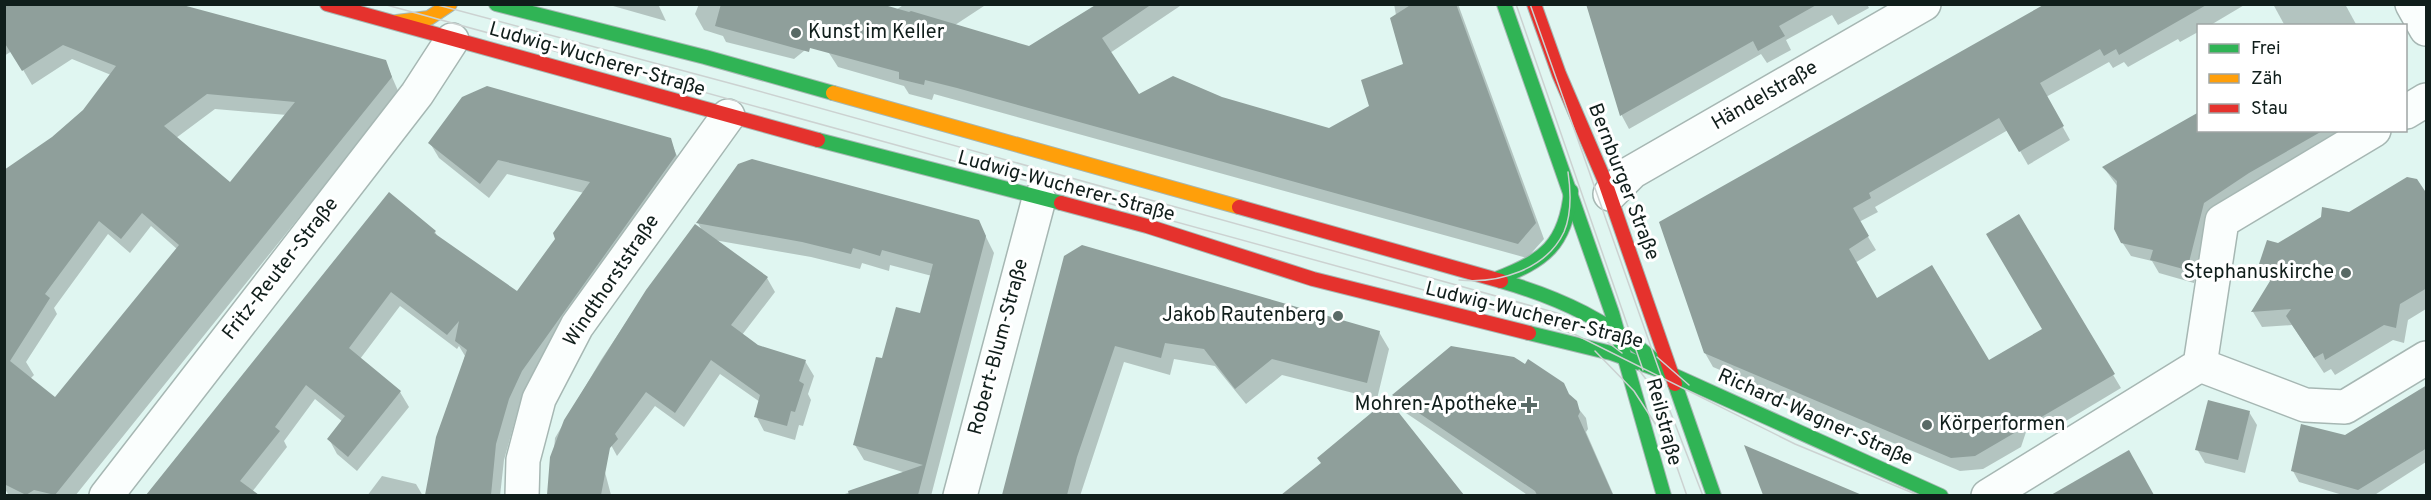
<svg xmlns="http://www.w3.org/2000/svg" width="2431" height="500" viewBox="0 0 2431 500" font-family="Overpass,sans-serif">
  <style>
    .shadow { fill: #0003; fill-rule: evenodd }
    .building { fill: #8f9f9b; fill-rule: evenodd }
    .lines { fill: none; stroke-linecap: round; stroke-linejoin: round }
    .street-casing { stroke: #a6b7b3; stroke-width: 36 }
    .fast-casing { stroke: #a6b7b3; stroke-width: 16 }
    .slow-casing { stroke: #a6b7b3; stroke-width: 16 }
    .jam-casing { stroke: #a6b7b3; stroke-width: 16 }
    .street { stroke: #fafefd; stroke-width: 33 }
    .fast { stroke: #30b455; stroke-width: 14 }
    .slow { stroke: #ff9f0a; stroke-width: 14 }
    .jam { stroke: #e5322d; stroke-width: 14 }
    .tram { stroke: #ccd2d1; stroke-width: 1.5 }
    .poi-dot { fill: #596a66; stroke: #fff; stroke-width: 2 }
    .labels { text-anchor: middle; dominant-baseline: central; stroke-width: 6; stroke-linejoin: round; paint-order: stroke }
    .poi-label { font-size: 20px; fill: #101e1b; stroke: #fff; text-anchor: end }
    .street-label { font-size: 20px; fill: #101e1b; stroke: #fff }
  </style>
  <rect width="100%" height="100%" fill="#e0f6f1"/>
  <!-- shadow -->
  <g class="shadow">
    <path d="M 4,4 L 385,61 L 399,93 L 75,496 L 9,496 L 4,487 L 4,171 L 53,138 L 84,111 L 111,75 L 72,59 L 32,85 L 12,51 L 4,56 ZM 215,109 L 287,115 L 230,184 L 176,138 ZM 151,226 L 177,249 L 55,399 L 30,379 L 34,375 L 26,362 L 57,314 L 54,308 L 108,234 L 130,253 Z"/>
    <polygon points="606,4 658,4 666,21"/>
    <polygon points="699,4 862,4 794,59 726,42 723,36 704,30 695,14"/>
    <polygon points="905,4 987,4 955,25 1030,48 1099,4 1183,4 1110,53 1139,96 1222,98 1329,130 1371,107 1405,65 1394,4 1458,4 1544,239 1527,258 934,94 932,100 909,94 904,86 838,67 829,53"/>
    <polygon points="1588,4 1867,4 1869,8 1838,25 1832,15 1786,40 1791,50 1767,63 1761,54 1629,129 1622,116"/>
    <polygon points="2047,4 2246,4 2209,26 2198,26 2198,32 2180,42 2178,39 2128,67 2124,62 2113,68 2109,62 2046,97 2070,140 2028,165 2008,130 1875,207 1878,212 1859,222 1876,250 1855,263 1876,300 1989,362 2044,329 2018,216 2121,388 2056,427 2030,420 2021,447 1983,469 1960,471 1713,367 1705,353"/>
    <polygon points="2273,4 2345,4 2357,26 2285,26"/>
    <polygon points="2198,130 2355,130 2211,216 2194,283 2159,273 2152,261 2131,256 2122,242 2118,187 2104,168"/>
    <polygon points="670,139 683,171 530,386 517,414 504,460 500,496 429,496 428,487 465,356 459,346 457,349 400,306 360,359 400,392 409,407 357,471 337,454 329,439 343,422 315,399 284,441 287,447 252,492 256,496 149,496 390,194 435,232 439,239 517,293 556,239 584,193 507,174 489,198 439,158 430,143"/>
    <polygon points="2426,197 2426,309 2408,320 2404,343 2393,340 2335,375 2331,369 2324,373 2292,325 2262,327 2253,312 2271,282 2278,245 2349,214"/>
    <polygon points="978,221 994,253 931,496 839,496 906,473 864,460 855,445 883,360 921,315 932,276 890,265 889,271 862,263 860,269 811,257 714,240 767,278 775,292 742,335 758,347 805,361 814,376 808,394 811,400 803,426 799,425 795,440 764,431 756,416 760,402 720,374 684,427 655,406 617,456 605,434 596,438 611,495 550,496 555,438 601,360 647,291 703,232 698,223"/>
    <polygon points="1066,257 1379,332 1389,349 1377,399 1282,375 1246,404 1215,366 1174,359 1170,375 1124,362 1080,496 1003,496"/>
    <polygon points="2426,387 2426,462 2373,496 2346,496 2299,482 2293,471"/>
    <polygon points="1394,395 1570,398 1586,418 1588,429 1586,432 1614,496 1529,496 1403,411"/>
    <polygon points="2249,412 2257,425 2245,473 2205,463 2197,449"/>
    <polygon points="1747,448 1858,496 1765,496"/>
    <polygon points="1322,465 1459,491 1462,496 1283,496"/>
    <polygon points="382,476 416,484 423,496 367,496"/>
    <polygon points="2146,484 2152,496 2073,496 2072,485"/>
  </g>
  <!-- building -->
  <g class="building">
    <path d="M 4,4 L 179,4 L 386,60 L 392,77 L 55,495 L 34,490 L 26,495 L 4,484 L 4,170 L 52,137 L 83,110 L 116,66 L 63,45 L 22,71 L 4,42 ZM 207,94 L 295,102 L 230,182 L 164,126 ZM 142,213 L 179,245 L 55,397 L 10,361 L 50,298 L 45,294 L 99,221 L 121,239 Z"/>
    <polygon points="721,4 881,4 909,12 911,11 1029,46 1097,4 1152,4 1102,38 1139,94 1173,76 1222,97 1329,128 1369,106 1361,80 1403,64 1390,18 1412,4 1456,4 1536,223 1518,244 957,88 925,80 924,85 899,79 899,72 810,48 809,52 715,26"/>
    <polygon points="1586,4 1818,4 1779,26 1785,36 1758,51 1753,41 1620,116"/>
    <polygon points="2045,4 2208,4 2119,55 2116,49 2104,56 2100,49 2040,83 2064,126 2019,152 1999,118 1869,193 1871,198 1853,208 1869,236 1849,249 1877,298 1932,265 1989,360 2042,329 1986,234 2019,214 2115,374 1975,456 1951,458 1704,353 1659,222"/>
    <polygon points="487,86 671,138 676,155 522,371 509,399 496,444 491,495 425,495 436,437 467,350 455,341 459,321 447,335 391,292 349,348 401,391 348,457 327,439 345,416 306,385 275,427 280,431 240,481 259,495 146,495 389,192 436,231 434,233 517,291 555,239 553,233 590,182 498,160 480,184 428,143 462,97"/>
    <polygon points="2199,112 2199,130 2324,130 2249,173 2204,203 2187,270 2150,260 2153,250 2121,243 2114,229 2117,181 2102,167"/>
    <polygon points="752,159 979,220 986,236 918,495 849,495 848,491 923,465 853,445 876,357 882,358 896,307 920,313 933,264 882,250 880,256 853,248 851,254 802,242 696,223 738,164"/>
    <polygon points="2407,177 2417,179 2427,194 2427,288 2400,304 2396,328 2384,325 2325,360 2323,353 2314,358 2286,316 2291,309 2251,312 2270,281 2259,264 2267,240 2278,243 2321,217 2322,207 2349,212"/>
    <polygon points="695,224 768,277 731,325 758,345 806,360 799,381 804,384 795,412 791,411 787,426 754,417 760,395 711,360 675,413 646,392 615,434 618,439 610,448 601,495 547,495 550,457 564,420 646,290"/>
    <polygon points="1082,245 1380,331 1367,383 1272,359 1235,389 1204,349 1165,343 1161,358 1115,346 1077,457 1067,495 1002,495 1064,256"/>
    <polygon points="1451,346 1514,357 1525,364 1528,359 1564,383 1569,394 1577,401 1580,412 1578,416 1613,495 1537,495 1535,491 1392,395"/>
    <polygon points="2427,385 2427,448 2358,490 2291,471 2301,424 2345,435"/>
    <polygon points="1388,399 1464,495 1281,495 1321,463 1317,458"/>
    <polygon points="2208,400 2250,411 2238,460 2195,450"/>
    <polygon points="1744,445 1862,495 1763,495"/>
    <polygon points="2129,450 2154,495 2051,495"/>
  </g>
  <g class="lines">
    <!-- street casing -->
    <g class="street-casing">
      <g id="street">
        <polyline points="2412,4 2426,29"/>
        <polyline points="2406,112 2426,100"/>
        <polyline points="1610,194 1632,172 1924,4"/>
        <polyline points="2200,365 2305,405 2345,407 2426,358"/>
        <polyline points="106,496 417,94 452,40"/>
        <polyline points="522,496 523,460 539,399 577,326 728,116"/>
        <polyline points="960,496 1039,199"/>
        <polyline points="1988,496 2200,365 2222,221 2374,130"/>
      </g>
    </g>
    <!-- fast casing -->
    <g class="fast-casing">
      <g id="fast">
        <polyline points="496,4 705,57 833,93"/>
        <polyline points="1504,4 1612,313 1664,496"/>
        <polyline points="818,140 1061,203"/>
        <path d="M 1496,279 C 1544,261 1566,245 1571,191"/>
        <path d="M 1501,281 C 1561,298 1610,322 1658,363"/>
        <polyline points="1529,333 1611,353 1673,375 1941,496"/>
        <polyline points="1675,384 1714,496"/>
      </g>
    </g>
    <!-- slow casing -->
    <g class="slow-casing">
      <g id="slow">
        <polyline points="397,22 429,18 450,4"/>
        <polyline points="833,93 1239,207"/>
      </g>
    </g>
    <!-- jam casing -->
    <g class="jam-casing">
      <g id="jam">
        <polyline points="327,4 818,140"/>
        <polyline points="1534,4 1559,74 1604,179 1675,384"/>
        <polyline points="1061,203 1147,226 1313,279 1529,333"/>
        <polyline points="1239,207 1501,281"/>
      </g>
    </g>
    <!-- street -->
    <use href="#street" class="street"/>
    <!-- fast -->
    <use href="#fast" class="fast"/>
    <!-- slow -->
    <use href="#slow" class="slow"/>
    <!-- jam -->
    <use href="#jam" class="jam"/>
    <!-- tram -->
    <g class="tram">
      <polyline points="383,4 1464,301 1574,334 1795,444 1920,496"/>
      <polyline points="434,4 744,87 1557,313 1586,326 1622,353"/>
      <polyline points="1516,4 1643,370"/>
      <polyline points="1530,4 1663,381"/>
      <path d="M 1459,280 C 1498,284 1546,270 1564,232 C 1572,213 1571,192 1568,172"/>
      <polyline points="1595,351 1634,391 1656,425"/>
      <polyline points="1657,357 1689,385"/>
      <polyline points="1639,370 1670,411 1703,496"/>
      <polyline points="1650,390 1687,496"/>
    </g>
  </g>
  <!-- markers -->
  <g class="poi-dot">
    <circle cx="796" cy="33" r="6"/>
    <circle cx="2346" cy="273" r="6"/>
    <circle cx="1338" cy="316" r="6"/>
    <path d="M1526 396h6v6h6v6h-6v6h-6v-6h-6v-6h6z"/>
    <circle cx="1927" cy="425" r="6"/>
  </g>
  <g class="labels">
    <!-- poi labels -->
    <g class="poi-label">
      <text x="808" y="33" text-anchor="start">Kunst im Keller</text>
      <text x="2334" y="273">Stephanuskirche</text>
      <text x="1326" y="316">Jakob Rautenberg</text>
      <text x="1517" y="405">Mohren-Apotheke</text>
      <text x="1939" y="425" text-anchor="start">Körperformen</text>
    </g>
    <!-- street labels -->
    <g class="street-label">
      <text transform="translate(597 60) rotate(16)">Ludwig-Wucherer-Straße</text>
      <text transform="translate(1765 96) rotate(-30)">Händelstraße</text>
      <text transform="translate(1623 182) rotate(69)">Bernburger Straße</text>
      <text transform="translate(1066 187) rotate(15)">Ludwig-Wucherer-Straße</text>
      <text transform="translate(281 269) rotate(-52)">Fritz-Reuter-Straße</text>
      <text transform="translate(612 281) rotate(-56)">Windthorststraße</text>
      <text transform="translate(1534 316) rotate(14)">Ludwig-Wucherer-Straße</text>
      <text transform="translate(999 347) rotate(-75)">Robert-Blum-Straße</text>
      <text transform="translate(1815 418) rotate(24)">Richard-Wagner-Straße</text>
      <text transform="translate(1663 422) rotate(75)">Reilstraße</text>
    </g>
  </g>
  <!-- border -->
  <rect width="2431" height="500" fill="none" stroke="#101e1b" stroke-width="12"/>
  <!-- legend -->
  <rect x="2197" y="24" width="210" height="108" fill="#ffffff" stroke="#9fa5a4" stroke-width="1.5"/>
  <rect x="2209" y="44" width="30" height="9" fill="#30b455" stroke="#9fa5a4" stroke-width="1.5"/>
  <text x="2251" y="54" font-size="18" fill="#101e1b">Frei</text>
  <rect x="2209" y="74" width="30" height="9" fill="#ff9f0a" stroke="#9fa5a4" stroke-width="1.5"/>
  <text x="2251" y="84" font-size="18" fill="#101e1b">Zäh</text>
  <rect x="2209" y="104" width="30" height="9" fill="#e5322d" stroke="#9fa5a4" stroke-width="1.5"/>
  <text x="2251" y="114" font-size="18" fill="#101e1b">Stau</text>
</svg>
